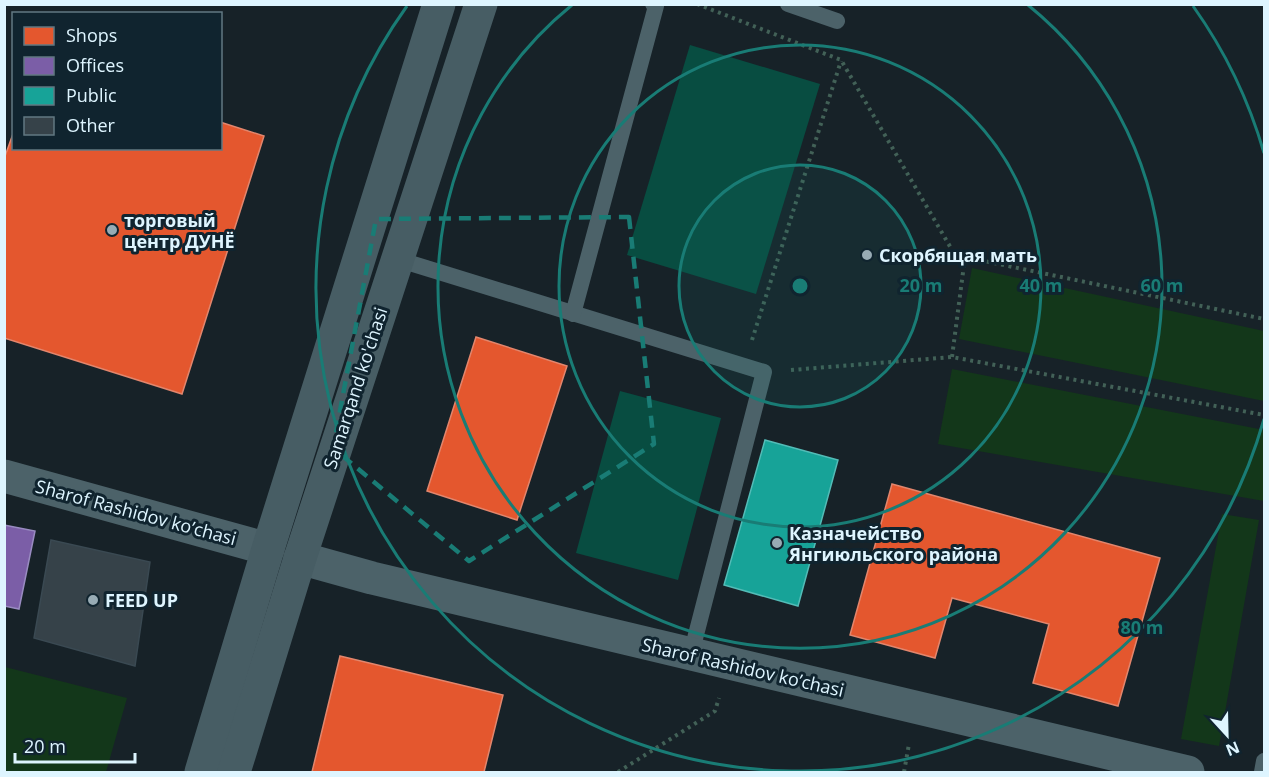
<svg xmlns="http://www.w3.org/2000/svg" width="1269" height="777" viewBox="0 0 1269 777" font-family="'Open Sans',sans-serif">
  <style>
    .green { fill: #13371a }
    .water { fill: #084d41 }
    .shops { fill: #e4572e; stroke: #e2866d; stroke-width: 1.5 }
    .offices { fill: #7b5ea7; stroke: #998bc1; stroke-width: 1.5 }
    .public { fill: #17a398; stroke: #53bcb7; stroke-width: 1.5 }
    .building { fill: #364249; stroke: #3a4952; stroke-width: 1.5 }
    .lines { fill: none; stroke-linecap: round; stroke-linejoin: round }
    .path { stroke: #426157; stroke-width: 4; stroke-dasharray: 3 4.5; stroke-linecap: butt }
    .lane { stroke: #4c6269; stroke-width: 16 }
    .street { stroke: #4c6269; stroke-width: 33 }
    .secondary { stroke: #475d64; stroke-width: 33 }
    .marked { fill: none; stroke: #197c75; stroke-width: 4.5; stroke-dasharray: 12 8; stroke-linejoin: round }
    .ring { fill: none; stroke: #197c75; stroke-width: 3 }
    .poi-dot { fill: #98abb4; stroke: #10242f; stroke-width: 2 }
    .labels { text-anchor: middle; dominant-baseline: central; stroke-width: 6; stroke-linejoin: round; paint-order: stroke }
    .poi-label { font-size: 18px; font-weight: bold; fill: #def5ff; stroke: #10242f; text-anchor: start }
    .street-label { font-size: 18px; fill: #def5ff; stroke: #10242f }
    .centre { fill: #197c75; stroke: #10242f; stroke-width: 3 }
    .ring-label { font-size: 18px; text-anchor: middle; font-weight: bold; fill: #197c75; stroke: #10242f; stroke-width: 6; stroke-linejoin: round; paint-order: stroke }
  </style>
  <rect width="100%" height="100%" fill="#172228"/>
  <!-- green -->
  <g class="green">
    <polygon points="972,268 1264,331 1264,401 959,339"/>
    <polygon points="952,369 1264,430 1264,501 938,444"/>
    <polygon points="1222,514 1259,520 1219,746 1181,739"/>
    <polygon points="5,667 127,698 106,772 5,772"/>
  </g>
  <!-- water -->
  <g class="water">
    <polygon points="690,45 820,84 756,294 627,255"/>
    <polygon points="620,391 721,418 678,580 576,553"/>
  </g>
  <!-- shops -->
  <g class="shops">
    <polygon points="220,122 264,136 182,394 4,338 4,159 14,131 14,148 220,148"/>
    <polygon points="476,337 567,366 517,520 427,491"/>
    <polygon points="892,484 1160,558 1118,706 1033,683 1049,624 952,598 935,658 850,635"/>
    <polygon points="340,656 503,695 484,772 312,772"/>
  </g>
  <!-- offices -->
  <polygon class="offices" points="4,525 35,531 19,609 4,606"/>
  <!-- public -->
  <polygon class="public" points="765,440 838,460 798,606 724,585"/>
  <!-- building -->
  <polygon class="building" points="51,540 150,562 135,666 34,638"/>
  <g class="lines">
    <!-- path -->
    <g class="path">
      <polyline points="697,4 841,60 955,255 1264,319"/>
      <polyline points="752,340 841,61"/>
      <polyline points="952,357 965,257"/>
      <polyline points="791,370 952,357 1264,415"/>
      <polyline points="618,772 715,711 719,698"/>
      <polyline points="904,772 909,744"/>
    </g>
    <!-- lane -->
    <g class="lane">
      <polyline points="788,4 837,21"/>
      <polyline points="397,259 764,372 691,654"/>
      <polyline points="573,314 656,6 653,4"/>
      <polyline points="1262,772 1264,761"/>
    </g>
    <!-- street -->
    <g class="street">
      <polyline points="4,476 268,549"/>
      <polyline points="300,558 372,578 1188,772"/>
    </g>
    <!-- secondary -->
    <g class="secondary">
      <polyline points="201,772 268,549 439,4"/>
      <polyline points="234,772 300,558 481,4"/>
    </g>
  </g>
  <!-- marked area -->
  <path class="marked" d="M 629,217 L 654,444 L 469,561 L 333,448 L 376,219 Z"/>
  <!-- distance rings -->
  <circle cx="800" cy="286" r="121" fill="#197c75" fill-opacity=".12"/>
  <g class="ring">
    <circle cx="800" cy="286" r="121"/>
    <circle cx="800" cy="286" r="241"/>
    <path d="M1028 5A362 362 0 1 1 572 5"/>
    <path d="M1264 419A483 483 0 1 1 407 6M1193 6A483 483 0 0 1 1264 153"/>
  </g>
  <!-- markers -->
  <g class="poi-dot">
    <circle cx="112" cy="230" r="6"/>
    <circle cx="867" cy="255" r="6"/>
    <circle cx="777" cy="543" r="6"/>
    <circle cx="93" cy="600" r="6"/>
  </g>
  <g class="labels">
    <!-- poi labels -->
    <g class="poi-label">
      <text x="124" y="220">торговый<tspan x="124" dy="21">центр ДУНЁ</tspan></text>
      <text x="879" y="255">Скорбящая мать</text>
      <text x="789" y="533">Казначейство<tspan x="789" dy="21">Янгиюльского района</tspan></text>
      <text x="105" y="600">FEED UP</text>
    </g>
    <!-- street labels -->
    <g class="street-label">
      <text transform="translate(355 388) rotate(-72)">Samarqand ko'chasi</text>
      <text transform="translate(136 512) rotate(15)">Sharof Rashidov ko’chasi</text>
      <text transform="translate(743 667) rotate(13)">Sharof Rashidov ko’chasi</text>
    </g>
  </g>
  <circle cx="800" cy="286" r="9" class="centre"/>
  <g class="ring-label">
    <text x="921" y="292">20 m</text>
    <text x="1041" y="292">40 m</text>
    <text x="1162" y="292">60 m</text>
    <text x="1142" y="634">80 m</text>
  </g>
  <!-- border -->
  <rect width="1269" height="777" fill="none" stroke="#def5ff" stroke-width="12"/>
  <!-- legend -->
  <rect x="12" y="12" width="210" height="138" fill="#10242f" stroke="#627882" stroke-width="1.5"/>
  <rect x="24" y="27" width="30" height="18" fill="#e4572e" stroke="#627882" stroke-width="1.5"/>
  <text x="66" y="42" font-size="18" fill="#def5ff">Shops</text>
  <rect x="24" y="57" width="30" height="18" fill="#7b5ea7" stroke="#627882" stroke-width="1.5"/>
  <text x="66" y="72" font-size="18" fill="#def5ff">Offices</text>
  <rect x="24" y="87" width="30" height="18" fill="#17a398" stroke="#627882" stroke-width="1.5"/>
  <text x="66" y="102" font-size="18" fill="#def5ff">Public</text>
  <rect x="24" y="117" width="30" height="18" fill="#364249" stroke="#627882" stroke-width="1.5"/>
  <text x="66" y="132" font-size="18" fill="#def5ff">Other</text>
  <!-- north arrow -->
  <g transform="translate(1227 735) rotate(158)" stroke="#10242f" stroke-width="4.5" paint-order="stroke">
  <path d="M0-4.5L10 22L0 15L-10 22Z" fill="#def5ff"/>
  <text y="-9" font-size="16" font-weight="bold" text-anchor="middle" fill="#def5ff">N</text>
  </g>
  <!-- scale -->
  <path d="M15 753v9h120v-9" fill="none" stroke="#def5ff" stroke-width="3"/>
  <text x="24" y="753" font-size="18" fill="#def5ff" stroke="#10242f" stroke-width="4.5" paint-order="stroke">20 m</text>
</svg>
